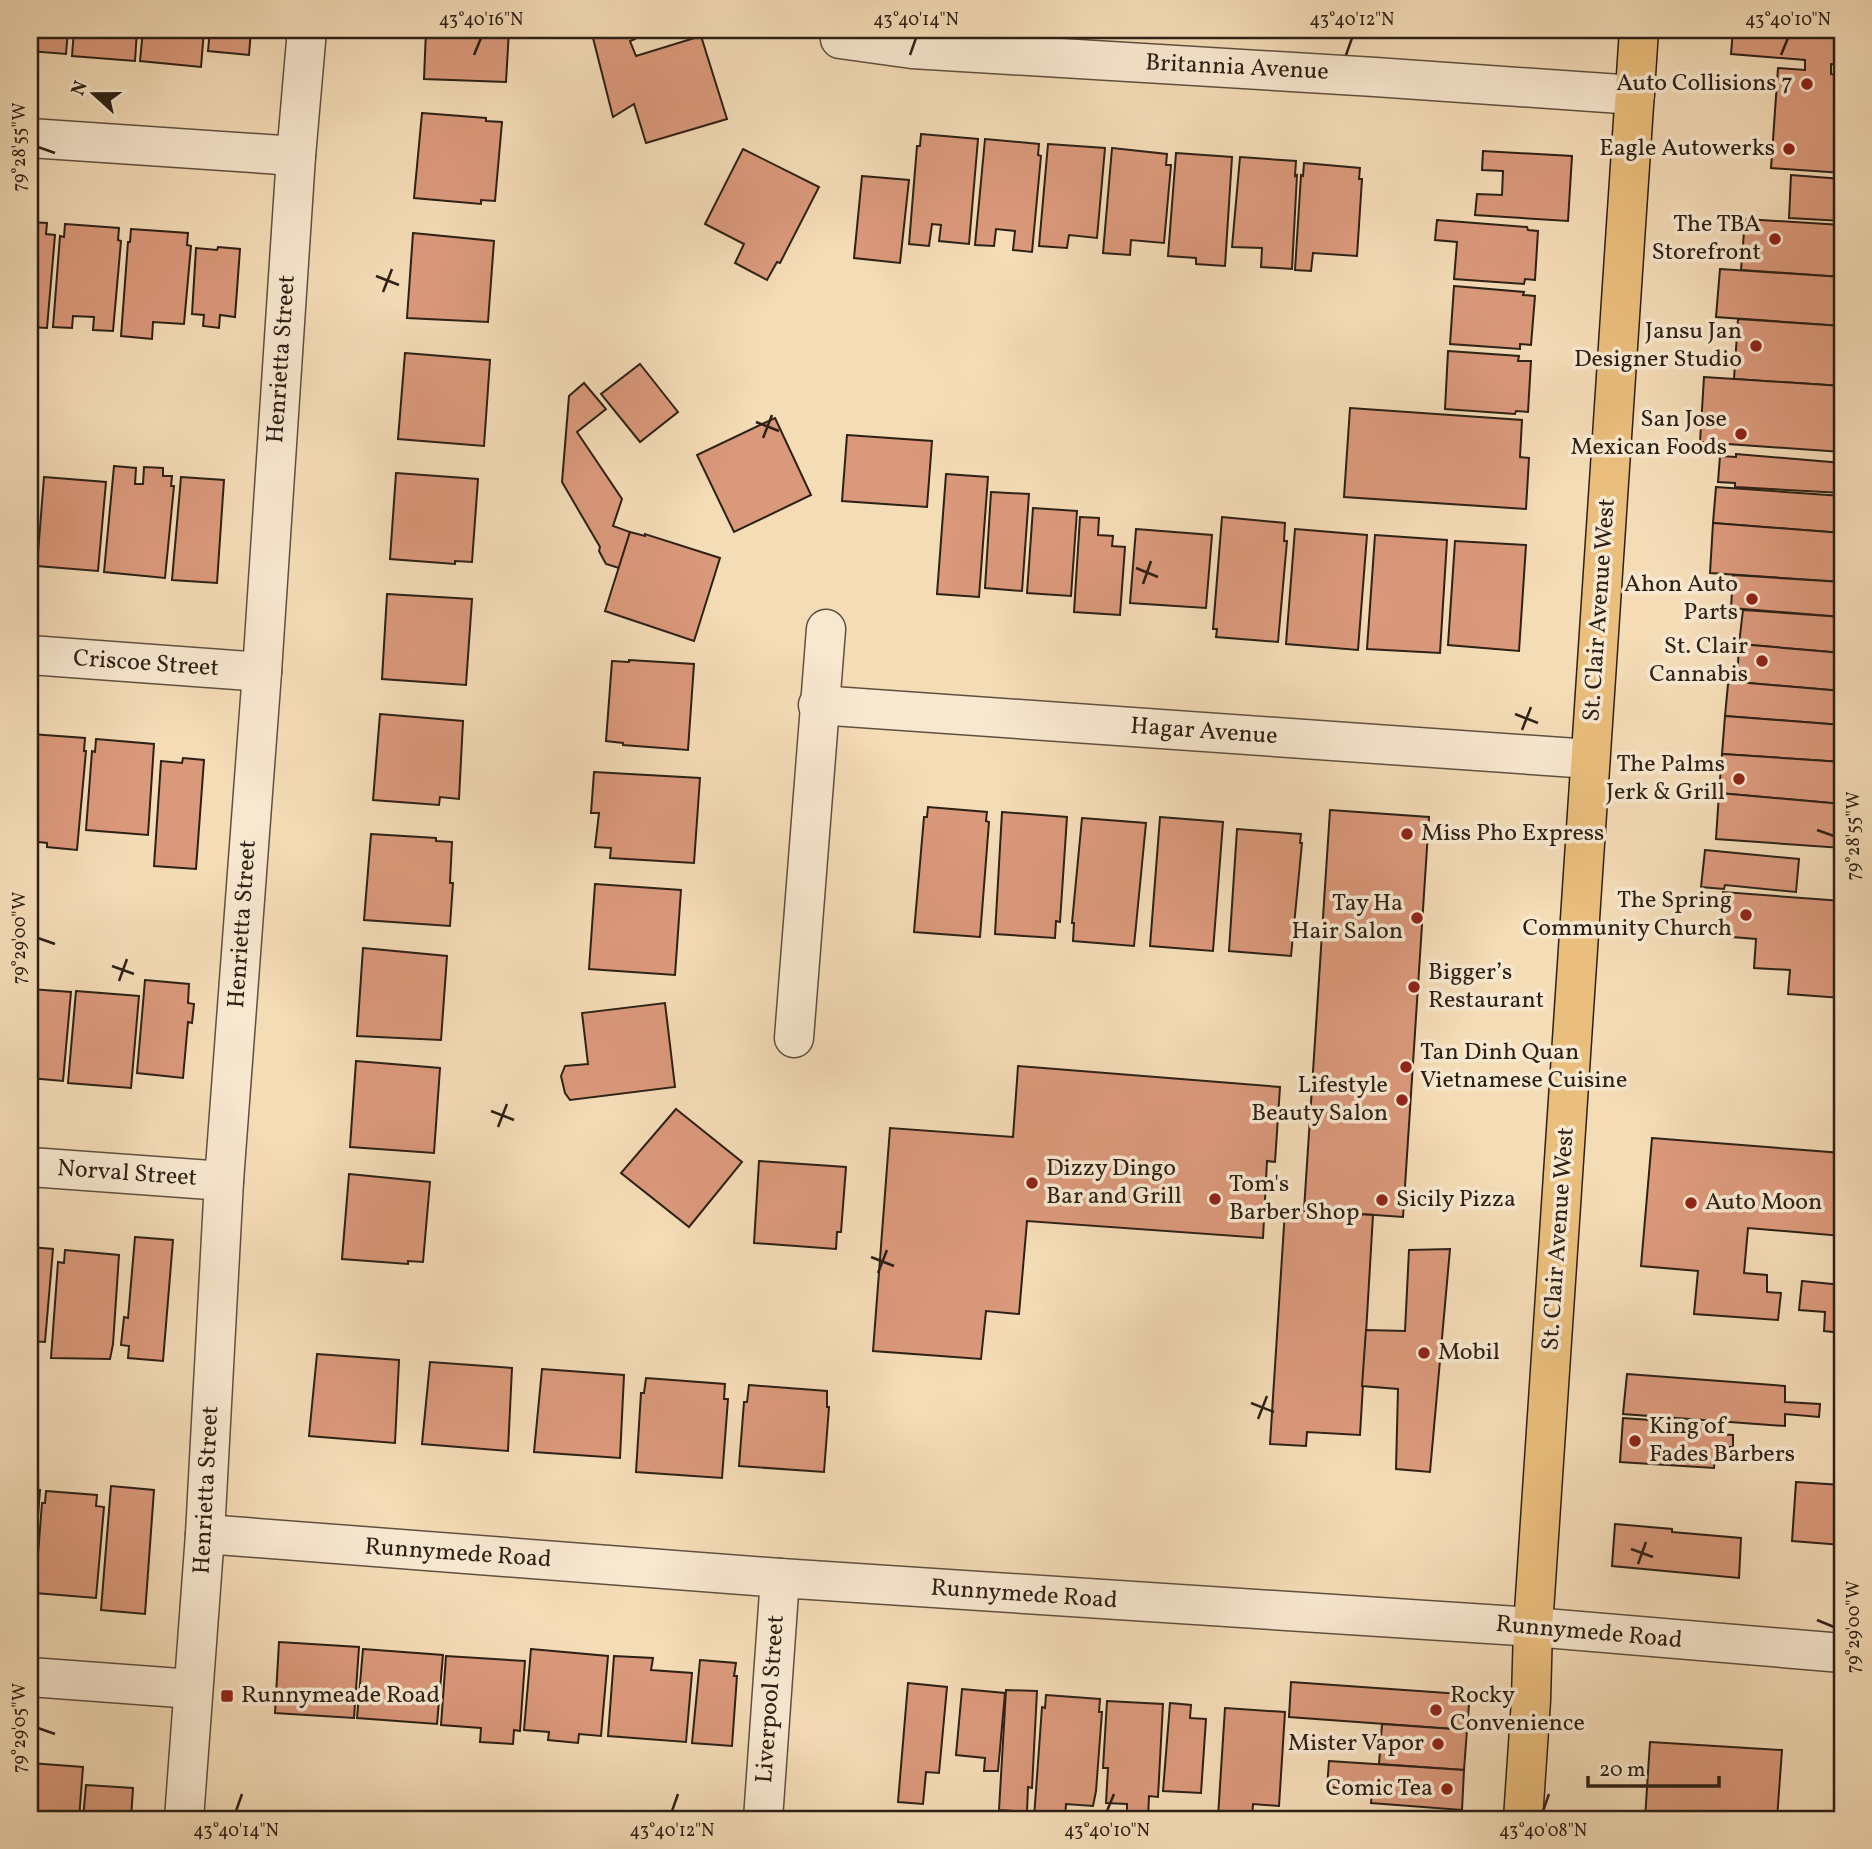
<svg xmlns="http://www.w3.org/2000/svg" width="1872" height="1849" viewBox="0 0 1872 1849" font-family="Vollkorn,serif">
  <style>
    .building { fill: #db997b; stroke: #2d2116; stroke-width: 2 }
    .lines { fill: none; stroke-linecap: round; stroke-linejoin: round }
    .minor-casing { stroke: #5f503e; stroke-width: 41 }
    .major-casing { stroke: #2d2116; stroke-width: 41 }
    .minor { stroke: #f8e8d0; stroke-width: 38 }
    .major { stroke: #eabe7c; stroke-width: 38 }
    .ticks { fill: none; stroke: #2d2116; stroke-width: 2.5 }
    .poi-dot { fill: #8f2418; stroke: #f8e8d0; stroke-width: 2.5 }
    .labels { text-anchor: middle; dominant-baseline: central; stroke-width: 7; stroke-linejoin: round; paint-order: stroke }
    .street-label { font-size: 24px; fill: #2d2116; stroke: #f8e8d0 }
    .poi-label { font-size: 24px; fill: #2d2116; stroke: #f8e8d0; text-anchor: end }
    .neatline { fill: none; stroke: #2d2116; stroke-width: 2.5 }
    .ticks-label { font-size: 18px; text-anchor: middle; fill: #2d2116 }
  </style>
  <rect width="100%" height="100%" fill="#f4dcb7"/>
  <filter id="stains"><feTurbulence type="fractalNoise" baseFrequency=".00286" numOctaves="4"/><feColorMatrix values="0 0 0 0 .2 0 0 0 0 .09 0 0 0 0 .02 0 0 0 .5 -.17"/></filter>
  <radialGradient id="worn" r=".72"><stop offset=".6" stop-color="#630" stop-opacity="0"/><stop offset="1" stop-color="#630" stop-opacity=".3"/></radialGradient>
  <!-- building -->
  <g class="building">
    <polygon points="30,30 68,30 66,54 30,51"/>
    <polygon points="74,30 137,30 135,61 72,56"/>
    <polygon points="143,30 204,30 201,67 140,61"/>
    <polygon points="210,30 251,30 249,55 208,51"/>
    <polygon points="426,30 509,30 506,82 424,79"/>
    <polygon points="591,30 636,30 635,39 630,41 636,56 701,36 727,119 646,143 634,104 613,117"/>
    <polygon points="1733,30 1842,30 1842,65 1831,64 1831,74 1842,75 1842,173 1771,168 1778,68 1805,70 1805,60 1731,54"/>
    <polygon points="422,113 486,118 486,121 502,122 495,201 481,200 481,204 414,198"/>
    <polygon points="921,134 978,139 969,244 939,241 941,225 932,224 929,246 909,244 917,146 920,146"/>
    <polygon points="985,139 1039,144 1038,155 1041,156 1032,252 1013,250 1015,231 996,229 994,246 975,245"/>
    <polygon points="1048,144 1105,148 1097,238 1069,235 1067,248 1039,246"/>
    <polygon points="1112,148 1167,154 1166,165 1171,165 1164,243 1131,240 1130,255 1103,253"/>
    <polygon points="743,149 819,187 780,263 777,262 767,280 735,263 744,244 705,224"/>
    <polygon points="1483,151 1572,156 1568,221 1475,215 1477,194 1502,195 1503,171 1482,170"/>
    <polygon points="1176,153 1232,157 1225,266 1196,264 1196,258 1168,256"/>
    <polygon points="1240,157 1296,161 1295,176 1297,175 1292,269 1261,267 1262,248 1232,247"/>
    <polygon points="1304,163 1360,168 1359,179 1362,179 1357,256 1313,253 1311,271 1295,270 1301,175 1303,176"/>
    <polygon points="1791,175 1842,179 1842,221 1789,218"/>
    <polygon points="862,176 909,180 900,263 854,258"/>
    <polygon points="1745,219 1842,225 1842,277 1741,270"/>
    <polygon points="1437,220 1527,227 1528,230 1538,231 1535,280 1525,279 1524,284 1454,279 1457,242 1435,240"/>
    <polygon points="30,222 47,223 46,234 55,235 47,328 30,327"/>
    <polygon points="65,224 119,228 118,240 121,241 113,331 93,330 94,317 73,316 72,328 53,327 60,236 64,237"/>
    <polygon points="131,229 188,233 187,245 191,246 184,324 153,322 152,339 121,336 128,242 130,242"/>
    <polygon points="413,233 494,241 488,322 407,318"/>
    <polygon points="218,247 240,249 235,317 220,315 219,328 203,326 204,315 192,314 196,248 217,250"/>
    <polygon points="1720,269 1842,277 1842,326 1716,317"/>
    <polygon points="1454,286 1524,292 1523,295 1535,296 1531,345 1520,344 1520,349 1450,344"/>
    <polygon points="1738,319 1842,326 1842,386 1734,379"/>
    <polygon points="1448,351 1519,356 1518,361 1531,361 1528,412 1516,411 1515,414 1445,409"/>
    <polygon points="405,353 490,360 484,446 398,439"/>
    <polygon points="640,364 678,412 640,442 601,394"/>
    <polygon points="1704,377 1842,386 1842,452 1700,442"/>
    <polygon points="584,383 606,409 577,432 622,499 613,526 630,532 619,568 606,564 599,551 600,547 562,482 569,396"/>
    <polygon points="1350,408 1522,420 1520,457 1529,458 1526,509 1344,497"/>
    <polygon points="775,418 811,495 734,532 697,455"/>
    <polygon points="847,435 932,441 927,507 842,501"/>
    <polygon points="30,454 37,455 31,555 30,555"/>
    <polygon points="1736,454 1842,463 1842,493 1735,487 1735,483 1718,482 1720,456 1736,457"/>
    <polygon points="114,466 136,468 135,484 143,484 144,467 163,468 163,476 172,476 171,486 174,486 165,578 104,572"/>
    <polygon points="396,473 478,479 472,562 455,561 455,564 390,559"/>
    <polygon points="946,474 988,477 979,597 937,594"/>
    <polygon points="44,477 106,482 98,571 37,566"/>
    <polygon points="181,477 224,480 217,583 172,580"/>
    <polygon points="1716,487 1842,496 1842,533 1713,523"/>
    <polygon points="991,492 1029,494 1022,591 985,588"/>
    <polygon points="1033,508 1077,511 1071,596 1027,593"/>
    <polygon points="1080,517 1099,518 1098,535 1113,536 1112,546 1125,547 1120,615 1074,612"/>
    <polygon points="1222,517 1285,523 1284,541 1287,541 1278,642 1216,637 1217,629 1213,629"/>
    <polygon points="1713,523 1842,533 1842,582 1710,573"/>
    <polygon points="1136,529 1212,535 1206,608 1130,603"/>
    <polygon points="1295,529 1367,535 1358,650 1286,644"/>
    <polygon points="630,532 645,536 645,534 720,558 694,641 605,611"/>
    <polygon points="1375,535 1447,540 1440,653 1367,649"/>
    <polygon points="1455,541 1526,545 1519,651 1448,645"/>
    <polygon points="1733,575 1842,582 1842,617 1731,608"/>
    <polygon points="387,594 472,599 466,685 382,679"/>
    <polygon points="1743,610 1842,617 1842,653 1739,644"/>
    <polygon points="1739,644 1842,653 1842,691 1737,682"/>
    <polygon points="629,660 694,664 688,750 623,745 623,743 606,741 612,661 629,662"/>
    <polygon points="1737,682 1842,691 1842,725 1725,716 1728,684"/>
    <polygon points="380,714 463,721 459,799 440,797 439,805 373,800"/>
    <polygon points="1725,716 1842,725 1842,762 1722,754"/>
    <polygon points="31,734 85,738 84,751 86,751 77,850 47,847 47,843 30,841"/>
    <polygon points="96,739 154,744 148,835 86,830 92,751 95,752"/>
    <polygon points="1722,754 1842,762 1842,804 1719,793"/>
    <polygon points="183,758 204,760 196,869 154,866 161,761 182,763"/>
    <polygon points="594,772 700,778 694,863 610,858 611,848 595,847 599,813 591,813"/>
    <polygon points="1719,793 1842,804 1842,848 1716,839"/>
    <polygon points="928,807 987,812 986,821 989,822 980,937 914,932 924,817 927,817"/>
    <polygon points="1330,810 1429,817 1403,1217 1304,1210"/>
    <polygon points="1002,812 1067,817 1060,922 1056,921 1055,938 995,934"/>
    <polygon points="1160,817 1223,822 1213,951 1150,946"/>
    <polygon points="1082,818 1146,823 1134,946 1073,941 1074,923 1072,923"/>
    <polygon points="1237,829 1301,834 1300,843 1302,843 1291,956 1229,951"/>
    <polygon points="371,834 436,838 436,841 452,842 450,883 453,883 450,926 364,920"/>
    <polygon points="1705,850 1799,859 1796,892 1725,885 1724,889 1701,887"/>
    <polygon points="595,884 681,890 675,975 589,969"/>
    <polygon points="1723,892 1842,901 1842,998 1788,994 1790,970 1754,968 1756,939 1720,936"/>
    <polygon points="363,948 447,956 441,1040 357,1036"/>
    <polygon points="145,980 189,984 188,1003 194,1004 192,1023 188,1022 183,1078 137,1073"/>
    <polygon points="30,989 71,992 63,1081 30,1078"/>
    <polygon points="76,991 139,996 131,1088 68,1083"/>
    <polygon points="665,1003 675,1087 570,1100 565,1093 561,1076 565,1066 588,1064 582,1013"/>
    <polygon points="356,1061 440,1068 434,1153 350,1147"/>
    <polygon points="1018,1066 1280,1087 1275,1162 1267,1161 1263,1238 1027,1221 1019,1314 986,1311 981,1359 873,1351 890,1128 1013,1137"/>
    <polygon points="676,1109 742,1162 689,1227 621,1173"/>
    <polygon points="1652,1138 1842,1153 1842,1236 1748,1228 1744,1273 1767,1275 1767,1292 1781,1293 1778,1320 1694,1314 1698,1271 1641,1266"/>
    <polygon points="759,1161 846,1167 841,1232 837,1232 836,1249 754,1243"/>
    <polygon points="349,1174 430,1182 423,1262 408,1261 408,1264 342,1259"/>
    <polygon points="1285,1210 1373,1215 1360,1435 1307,1432 1306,1446 1270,1444"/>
    <polygon points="135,1237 173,1240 163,1361 128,1358 129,1346 121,1345 124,1317 128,1318"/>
    <polygon points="30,1247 53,1249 45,1342 30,1341"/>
    <polygon points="1450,1249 1430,1472 1396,1469 1398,1389 1362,1386 1366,1330 1405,1331 1409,1250"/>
    <polygon points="65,1250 119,1255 113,1344 110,1359 51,1358 58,1262 64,1263"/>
    <polygon points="1802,1281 1842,1285 1842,1333 1824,1331 1825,1312 1799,1310"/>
    <polygon points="317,1354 399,1360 395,1443 309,1436"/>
    <polygon points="430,1362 512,1368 508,1451 422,1444"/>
    <polygon points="542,1369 624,1375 620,1458 534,1452"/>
    <polygon points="1627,1374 1785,1386 1785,1402 1820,1404 1819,1417 1785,1414 1785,1426 1623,1414"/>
    <polygon points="646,1378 725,1384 724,1399 728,1399 722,1478 636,1472 641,1393 644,1393"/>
    <polygon points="749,1385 827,1391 827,1407 829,1407 824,1472 739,1466 744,1402 747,1402"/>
    <polygon points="1623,1418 1718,1425 1717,1434 1733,1435 1733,1447 1716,1447 1714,1468 1620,1462"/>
    <polygon points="1796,1482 1842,1485 1842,1545 1792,1541"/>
    <polygon points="111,1486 154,1490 145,1614 101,1610"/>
    <polygon points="30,1489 40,1490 33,1581 30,1581"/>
    <polygon points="46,1491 97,1495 96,1506 104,1507 96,1598 35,1593 42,1503 45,1503"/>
    <polygon points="1615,1524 1672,1529 1672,1532 1741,1538 1739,1578 1612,1566"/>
    <polygon points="279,1642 359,1647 354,1718 275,1713"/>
    <polygon points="363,1649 443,1655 437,1724 357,1718"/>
    <polygon points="531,1649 608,1656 601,1736 579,1734 578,1743 548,1740 549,1732 524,1730"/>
    <polygon points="446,1656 525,1661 520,1731 514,1730 513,1744 480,1742 481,1728 441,1725"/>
    <polygon points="614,1656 653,1658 651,1670 692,1673 686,1742 608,1736"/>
    <polygon points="700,1660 736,1663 734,1676 737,1676 732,1746 692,1743"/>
    <polygon points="1291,1682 1461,1694 1469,1705 1467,1730 1289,1717"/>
    <polygon points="908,1683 947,1687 939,1773 926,1772 923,1804 898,1802"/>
    <polygon points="962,1689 1005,1693 998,1771 984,1771 985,1758 956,1755"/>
    <polygon points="1006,1690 1037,1691 1032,1788 1028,1787 1027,1812 999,1810"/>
    <polygon points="1046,1695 1100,1699 1099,1712 1102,1712 1096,1791 1093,1806 1066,1804 1065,1819 1034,1818 1042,1707 1045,1708"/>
    <polygon points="1107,1701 1163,1704 1158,1797 1149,1796 1148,1819 1127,1819 1127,1804 1106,1803 1108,1768 1103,1768"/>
    <polygon points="1170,1703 1191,1705 1190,1718 1206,1719 1201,1793 1163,1791"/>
    <polygon points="1225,1708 1285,1712 1279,1806 1253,1804 1252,1819 1218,1817"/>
    <polygon points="1382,1724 1467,1730 1464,1770 1379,1764"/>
    <polygon points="1650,1742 1782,1750 1777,1819 1645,1819"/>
    <polygon points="1329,1761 1464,1770 1462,1810 1371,1803 1372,1790 1327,1787"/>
    <polygon points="30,1763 83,1767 79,1819 30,1819"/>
    <polygon points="86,1785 133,1788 131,1819 83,1819"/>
  </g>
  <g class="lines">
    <!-- minor casing -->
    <g class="minor-casing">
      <g id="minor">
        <polyline points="840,39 912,49 1375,77 1635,95"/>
        <polyline points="30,138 296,156"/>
        <polyline points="30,655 262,672"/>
        <polyline points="818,705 1590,759"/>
        <polyline points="794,1038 826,629"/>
        <polyline points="30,1167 224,1181"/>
        <polyline points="205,1534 780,1578 1533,1627 1842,1653"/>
        <polyline points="30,1677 193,1689"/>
        <polyline points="184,1819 205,1534 224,1181 262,672 296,156 307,30"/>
        <polyline points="763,1819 780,1578"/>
      </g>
    </g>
    <!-- major casing -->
    <g class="major-casing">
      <polyline id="major" points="1523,1819 1531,1700 1533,1627 1639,30"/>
    </g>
    <!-- minor -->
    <use href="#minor" class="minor"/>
    <!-- major -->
    <use href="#major" class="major"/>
  </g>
  <!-- ticks -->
  <path class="ticks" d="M 474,55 L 481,38M 910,55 L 916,38M 1346,55 L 1352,38M 1781,55 L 1788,38M 38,147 L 55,153M 376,276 L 399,285M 383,292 L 392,269M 756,422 L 779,431M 763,438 L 772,415M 1136,568 L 1158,577M 1143,584 L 1151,561M 1515,714 L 1538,723M 1522,730 L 1531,707M 1817,830 L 1834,836M 38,938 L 55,944M 112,966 L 134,974M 119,981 L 127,959M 491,1111 L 514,1120M 498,1127 L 507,1104M 871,1257 L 894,1266M 878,1273 L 887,1250M 1251,1403 L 1274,1412M 1258,1419 L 1267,1396M 1631,1549 L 1653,1557M 1638,1564 L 1646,1542M 1817,1620 L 1834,1627M 38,1728 L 55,1734M 236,1811 L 242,1794M 672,1811 L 678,1794M 1107,1811 L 1114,1794M 1543,1811 L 1549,1794"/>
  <!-- markers -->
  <g class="poi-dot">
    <circle cx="1807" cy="84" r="7"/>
    <circle cx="1789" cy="149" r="7"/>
    <circle cx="1775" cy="239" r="7"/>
    <circle cx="1756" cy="346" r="7"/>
    <circle cx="1741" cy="434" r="7"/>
    <circle cx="1752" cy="599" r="7"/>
    <circle cx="1762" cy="661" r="7"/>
    <circle cx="1739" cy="779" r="7"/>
    <circle cx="1407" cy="834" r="7"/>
    <circle cx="1746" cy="915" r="7"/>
    <circle cx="1417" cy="918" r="7"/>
    <circle cx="1414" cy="987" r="7"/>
    <circle cx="1406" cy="1067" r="7"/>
    <circle cx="1402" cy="1100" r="7"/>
    <circle cx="1032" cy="1183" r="7"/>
    <circle cx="1215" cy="1199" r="7"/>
    <circle cx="1382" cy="1200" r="7"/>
    <circle cx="1691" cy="1203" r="7"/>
    <circle cx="1424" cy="1353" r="7"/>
    <circle cx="1635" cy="1441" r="7"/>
    <rect x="220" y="1689" width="14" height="14" rx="3.5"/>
    <circle cx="1436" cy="1710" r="7"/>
    <circle cx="1438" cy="1744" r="7"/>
    <circle cx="1447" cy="1789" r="7"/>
  </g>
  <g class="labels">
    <!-- street labels -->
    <g class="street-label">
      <text transform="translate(1237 68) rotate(3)">Britannia Avenue</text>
      <text transform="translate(282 359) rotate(-86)">Henrietta Street</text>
      <text transform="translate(1600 610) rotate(-86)">St. Clair Avenue West</text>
      <text transform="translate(146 664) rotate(4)">Criscoe Street</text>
      <text transform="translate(1204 732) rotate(4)">Hagar Avenue</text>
      <text transform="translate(243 924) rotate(-86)">Henrietta Street</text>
      <text transform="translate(127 1174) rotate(4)">Norval Street</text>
      <text transform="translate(1559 1239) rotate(-86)">St. Clair Avenue West</text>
      <text transform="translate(207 1490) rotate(-87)">Henrietta Street</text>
      <text transform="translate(458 1554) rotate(4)">Runnymede Road</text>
      <text transform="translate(1024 1595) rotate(4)">Runnymede Road</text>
      <text transform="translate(1589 1633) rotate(5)">Runnymede Road</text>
      <text transform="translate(771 1699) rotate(-86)">Liverpool Street</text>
    </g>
    <!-- poi labels -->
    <g class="poi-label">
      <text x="1793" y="84">Auto Collisions 7</text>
      <text x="1775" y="149">Eagle Autowerks</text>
      <text x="1761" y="225">The TBA<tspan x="1761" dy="28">Storefront</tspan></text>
      <text x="1742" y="332">Jansu Jan<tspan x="1742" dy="28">Designer Studio</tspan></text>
      <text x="1727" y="420">San Jose<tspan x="1727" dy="28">Mexican Foods</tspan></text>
      <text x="1738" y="585">Ahon Auto<tspan x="1738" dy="28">Parts</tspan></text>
      <text x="1748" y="647">St. Clair<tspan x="1748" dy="28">Cannabis</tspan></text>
      <text x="1725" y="765">The Palms<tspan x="1725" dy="28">Jerk &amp; Grill</tspan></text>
      <text x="1421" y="834" text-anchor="start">Miss Pho Express</text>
      <text x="1732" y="901">The Spring<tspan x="1732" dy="28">Community Church</tspan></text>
      <text x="1403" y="904">Tay Ha<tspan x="1403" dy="28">Hair Salon</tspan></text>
      <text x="1428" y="973" text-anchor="start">Bigger’s<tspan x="1428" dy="28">Restaurant</tspan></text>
      <text x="1420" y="1053" text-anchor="start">Tan Dinh Quan<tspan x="1420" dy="28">Vietnamese Cuisine</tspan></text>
      <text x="1388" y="1086">Lifestyle<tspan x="1388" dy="28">Beauty Salon</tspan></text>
      <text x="1046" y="1169" text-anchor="start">Dizzy Dingo<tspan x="1046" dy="28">Bar and Grill</tspan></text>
      <text x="1229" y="1185" text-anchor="start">Tom's<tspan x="1229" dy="28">Barber Shop</tspan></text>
      <text x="1396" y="1200" text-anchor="start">Sicily Pizza</text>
      <text x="1705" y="1203" text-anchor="start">Auto Moon</text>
      <text x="1438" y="1353" text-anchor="start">Mobil</text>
      <text x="1649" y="1427" text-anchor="start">King of<tspan x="1649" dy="28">Fades Barbers</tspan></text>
      <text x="241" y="1696" text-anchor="start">Runnymeade Road</text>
      <text x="1450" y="1696" text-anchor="start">Rocky<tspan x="1450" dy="28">Convenience</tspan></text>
      <text x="1424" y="1744">Mister Vapor</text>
      <text x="1433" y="1789">Comic Tea</text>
    </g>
  </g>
  <!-- margin -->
  <rect width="1872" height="1849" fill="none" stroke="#f4dcb7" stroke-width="77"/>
  <!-- north arrow -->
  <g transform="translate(94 94) rotate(291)" stroke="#f8e8d0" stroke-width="5" paint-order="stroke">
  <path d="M0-5L12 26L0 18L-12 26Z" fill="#2d2116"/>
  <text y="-10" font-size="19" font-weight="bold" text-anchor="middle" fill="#2d2116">N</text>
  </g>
  <!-- scale -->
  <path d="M1588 1776v10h131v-10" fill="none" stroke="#2d2116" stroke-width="3.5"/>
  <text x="1599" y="1776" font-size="21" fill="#2d2116" stroke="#f8e8d0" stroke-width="5" paint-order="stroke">20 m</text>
  <rect x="38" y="38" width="1796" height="1773" class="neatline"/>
  <g class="ticks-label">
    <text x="481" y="25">43°40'16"N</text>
    <text x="916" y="25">43°40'14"N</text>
    <text x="1352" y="25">43°40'12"N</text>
    <text x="1788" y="25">43°40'10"N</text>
    <text transform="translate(19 147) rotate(-90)" y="6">79°28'55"W</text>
    <text transform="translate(1853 836) rotate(-90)" y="6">79°28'55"W</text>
    <text transform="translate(19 938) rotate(-90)" y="6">79°29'00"W</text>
    <text transform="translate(1853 1627) rotate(-90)" y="6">79°29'00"W</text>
    <text transform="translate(19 1728) rotate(-90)" y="6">79°29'05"W</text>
    <text x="236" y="1836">43°40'14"N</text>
    <text x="672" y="1836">43°40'12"N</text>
    <text x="1107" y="1836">43°40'10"N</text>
    <text x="1543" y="1836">43°40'08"N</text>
  </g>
  <rect width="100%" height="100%" filter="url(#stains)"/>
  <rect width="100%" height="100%" fill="url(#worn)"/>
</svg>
